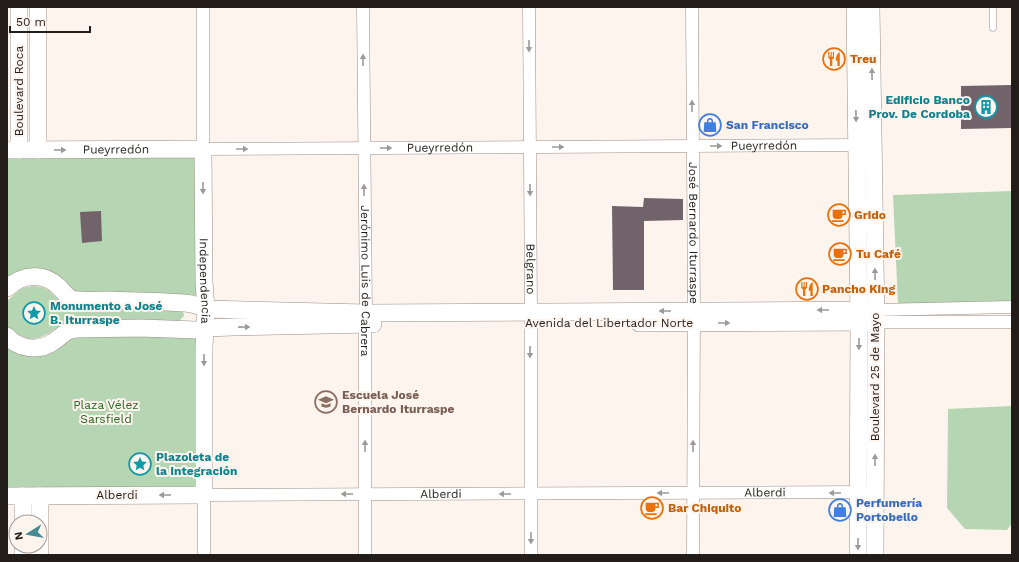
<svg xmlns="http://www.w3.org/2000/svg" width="1019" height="562" viewBox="0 0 1019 562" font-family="'Work Sans',sans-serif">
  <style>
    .green { fill: #b6d5b3 }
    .building { fill: #72636b }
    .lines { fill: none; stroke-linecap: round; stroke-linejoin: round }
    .service-casing { stroke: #9b8d83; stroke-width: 7 }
    .minor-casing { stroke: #9b8d83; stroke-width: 13 }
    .secondary-casing { stroke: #9b8d83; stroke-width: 18 }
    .service { stroke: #fff; stroke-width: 6 }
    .minor { stroke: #fff; stroke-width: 12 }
    .secondary { stroke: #fff; stroke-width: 17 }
    .oneway { fill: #9c9998 }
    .labels { text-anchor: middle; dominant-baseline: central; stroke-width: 4; stroke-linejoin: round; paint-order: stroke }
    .food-label { font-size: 12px; font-weight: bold; fill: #c56008; stroke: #fef4ee; text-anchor: start }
    .street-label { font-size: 12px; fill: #221d19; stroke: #fef4ee }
    .culture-label { font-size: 12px; font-weight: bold; fill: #0d838f; stroke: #fef4ee; text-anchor: start }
    .shop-label { font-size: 12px; font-weight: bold; fill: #366cbe; stroke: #fef4ee; text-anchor: start }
    .education-label { font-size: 12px; font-weight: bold; fill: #785e54; stroke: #fef4ee; text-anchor: start }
    .park-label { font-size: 12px; fill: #256622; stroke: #fef4ee }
  </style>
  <rect width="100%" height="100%" fill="#fef4ee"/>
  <!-- green -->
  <g class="green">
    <polygon points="203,149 204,297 77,300 52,281 7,288 7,150"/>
    <polygon points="1012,191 1012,301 898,304 893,195"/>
    <path d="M 32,286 C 38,286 43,287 48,290 C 55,295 58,301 66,304 L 183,310 L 184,316 L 179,321 L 60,326 C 47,334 36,344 21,336 C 16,334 12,330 7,328 L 7,301 C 16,293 19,288 32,286 Z"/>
    <polygon points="197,330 204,495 7,496 7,336 16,344 61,336"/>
    <polygon points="1012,406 1012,523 1007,530 965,529 947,508 948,409"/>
  </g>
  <!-- building -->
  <g class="building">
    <polygon points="1012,85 1012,128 961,129 961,86"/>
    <polygon points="644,198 683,199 683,220 644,221 644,290 613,290 612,206 643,207"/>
    <polygon points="101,211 102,241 82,243 80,212"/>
  </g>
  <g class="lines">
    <!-- service casing -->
    <g class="service-casing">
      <polyline id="service" points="993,28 993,7"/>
    </g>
    <!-- minor casing -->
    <g class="minor-casing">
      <g id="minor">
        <path id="s1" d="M 203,7 L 203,149 L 864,145"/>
        <path id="s2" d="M 363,7 L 366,313 L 365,324 L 365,555"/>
        <path id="s3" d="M 529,7 L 531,312 L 531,555"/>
        <path id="s4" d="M 692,7 L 694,311 L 693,555"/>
        <polyline points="876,310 1012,307"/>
        <polyline points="876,322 1012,322"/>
        <path id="s5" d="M 204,555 L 204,495 L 865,492"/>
      </g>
    </g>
    <!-- secondary casing -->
    <g class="secondary-casing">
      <g id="secondary">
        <polyline points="19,7 19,150"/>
        <polyline points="38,7 38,150"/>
        <polyline points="855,7 859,322 858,555"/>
        <polyline points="871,7 876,322 875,555"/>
        <path id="s6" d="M 7,150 L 203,149 L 204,282 L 206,309 L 204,347 L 204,495 L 7,496"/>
        <path d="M 7,288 C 23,274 43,272 59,287 C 66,294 67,299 78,300 C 88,301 99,300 109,300 C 128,301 148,301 167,302 C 182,303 191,302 206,309 L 366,313 L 876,310"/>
        <polyline points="639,323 876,322"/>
        <path d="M 7,336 C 18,349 39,352 53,342 C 63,336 64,330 77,329 L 140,328 L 197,330 L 205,328 L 233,327 L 373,324"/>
        <polyline points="23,496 23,522"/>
        <polyline points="40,496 40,555"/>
        <polyline points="23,546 23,555"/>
      </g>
    </g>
    <!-- service -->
    <use href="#service" class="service"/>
    <!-- minor -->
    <use href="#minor" class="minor"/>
    <!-- secondary -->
    <use href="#secondary" class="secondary"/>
  </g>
  <!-- one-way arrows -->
  <defs><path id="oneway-solid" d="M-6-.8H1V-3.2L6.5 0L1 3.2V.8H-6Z"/></defs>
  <g class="oneway">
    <use href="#oneway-solid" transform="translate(529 46) rotate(90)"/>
    <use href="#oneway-solid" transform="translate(363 60) rotate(-90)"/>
    <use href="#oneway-solid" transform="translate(872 74) rotate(-91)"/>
    <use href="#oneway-solid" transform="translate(692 106) rotate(-90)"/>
    <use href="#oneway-solid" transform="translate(856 116) rotate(89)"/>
    <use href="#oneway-solid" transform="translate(716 146)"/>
    <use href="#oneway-solid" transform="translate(558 147)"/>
    <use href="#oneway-solid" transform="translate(386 148)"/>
    <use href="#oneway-solid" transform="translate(242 149)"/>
    <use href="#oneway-solid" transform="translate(60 150)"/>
    <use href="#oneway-solid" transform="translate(203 188) rotate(90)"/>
    <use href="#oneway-solid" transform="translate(364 190) rotate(-91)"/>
    <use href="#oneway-solid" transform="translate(530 190) rotate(89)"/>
    <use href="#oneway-solid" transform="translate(875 274) rotate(-91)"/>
    <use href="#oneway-solid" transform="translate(823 310) rotate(180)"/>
    <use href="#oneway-solid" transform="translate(665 311) rotate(180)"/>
    <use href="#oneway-solid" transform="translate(724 323)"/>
    <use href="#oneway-solid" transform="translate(244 327) rotate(-1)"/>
    <use href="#oneway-solid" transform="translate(859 344) rotate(91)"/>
    <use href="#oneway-solid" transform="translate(530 352) rotate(90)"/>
    <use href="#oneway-solid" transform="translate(204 360) rotate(90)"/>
    <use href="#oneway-solid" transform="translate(365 446) rotate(-90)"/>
    <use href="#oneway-solid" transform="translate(693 446) rotate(-90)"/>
    <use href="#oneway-solid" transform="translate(875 460) rotate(-90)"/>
    <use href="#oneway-solid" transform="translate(663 493) rotate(180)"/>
    <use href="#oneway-solid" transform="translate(835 493) rotate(180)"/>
    <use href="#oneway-solid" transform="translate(347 494) rotate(180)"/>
    <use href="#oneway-solid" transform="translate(505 494) rotate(180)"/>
    <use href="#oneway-solid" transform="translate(165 495) rotate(180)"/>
    <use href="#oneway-solid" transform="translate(531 538) rotate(90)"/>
    <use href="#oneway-solid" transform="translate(858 544) rotate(90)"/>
  </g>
  <!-- icons -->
  <defs>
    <g id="restaurant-ring" transform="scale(1.15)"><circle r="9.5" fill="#fef4ee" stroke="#e8710a" stroke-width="1.5"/><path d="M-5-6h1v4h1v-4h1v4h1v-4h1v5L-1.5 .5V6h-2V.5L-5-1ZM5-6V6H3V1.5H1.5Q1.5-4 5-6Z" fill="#e8710a"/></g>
    <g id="building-ring" transform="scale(1.15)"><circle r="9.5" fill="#fef4ee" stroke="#0f9aa8" stroke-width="1.5"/><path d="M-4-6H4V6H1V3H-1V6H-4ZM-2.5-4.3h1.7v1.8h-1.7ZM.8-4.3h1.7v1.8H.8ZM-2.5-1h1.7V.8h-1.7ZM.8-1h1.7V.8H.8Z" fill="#0f9aa8"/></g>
    <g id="shop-ring" transform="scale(1.15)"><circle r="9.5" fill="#fef4ee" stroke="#3f7fe0" stroke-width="1.5"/><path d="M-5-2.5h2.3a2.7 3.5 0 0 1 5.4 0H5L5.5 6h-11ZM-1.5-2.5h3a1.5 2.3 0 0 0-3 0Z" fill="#3f7fe0"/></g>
    <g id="cafe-ring" transform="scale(1.15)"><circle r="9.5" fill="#fef4ee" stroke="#e8710a" stroke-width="1.5"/><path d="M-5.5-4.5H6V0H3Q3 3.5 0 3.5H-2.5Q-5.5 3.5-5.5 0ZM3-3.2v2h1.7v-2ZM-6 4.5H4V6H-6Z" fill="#e8710a"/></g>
    <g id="sight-ring" transform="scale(1.15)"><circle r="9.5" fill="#fef4ee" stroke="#0f9aa8" stroke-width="1.5"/><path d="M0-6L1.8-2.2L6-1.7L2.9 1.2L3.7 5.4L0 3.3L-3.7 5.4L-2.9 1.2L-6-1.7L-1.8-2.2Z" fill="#0f9aa8"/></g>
    <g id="school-ring" transform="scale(1.15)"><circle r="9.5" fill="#fef4ee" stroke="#8d6e63" stroke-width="1.5"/><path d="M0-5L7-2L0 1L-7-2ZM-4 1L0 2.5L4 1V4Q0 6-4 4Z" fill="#8d6e63"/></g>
  </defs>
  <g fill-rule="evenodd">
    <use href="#restaurant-ring" x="834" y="59"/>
    <use href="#building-ring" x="986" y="107"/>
    <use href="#shop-ring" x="710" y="125"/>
    <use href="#cafe-ring" x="839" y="215"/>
    <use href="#cafe-ring" x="840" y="254"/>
    <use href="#restaurant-ring" x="807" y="289"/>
    <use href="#sight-ring" x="34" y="313"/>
    <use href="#school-ring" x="326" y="402"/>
    <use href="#sight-ring" x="140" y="464"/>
    <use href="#cafe-ring" x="652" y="508"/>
    <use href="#shop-ring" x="840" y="510"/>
  </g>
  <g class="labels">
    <!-- food labels -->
    <g class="food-label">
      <text x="850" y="59">Treu</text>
      <text x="854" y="215">Grido</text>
      <text x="856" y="254">Tu Café</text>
      <text x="822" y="289">Pancho King</text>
      <text x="668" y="508">Bar Chiquito</text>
    </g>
    <!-- street labels -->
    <g class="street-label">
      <text transform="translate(19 91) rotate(-90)">Boulevard Roca</text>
      <text stroke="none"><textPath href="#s1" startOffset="703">Pueyrredón</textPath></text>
      <text stroke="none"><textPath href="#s1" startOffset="379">Pueyrredón</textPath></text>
      <text stroke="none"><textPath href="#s6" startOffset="109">Pueyrredón</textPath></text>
      <text stroke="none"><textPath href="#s4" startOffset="226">José Bernardo Iturraspe</textPath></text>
      <text stroke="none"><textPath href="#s3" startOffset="262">Belgrano</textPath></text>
      <text stroke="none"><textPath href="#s6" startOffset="328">Independencia</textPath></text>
      <text stroke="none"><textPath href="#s2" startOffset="274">Jerónimo Luis de Cabrera</textPath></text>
      <text x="609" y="323">Avenida del Libertador Norte</text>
      <text transform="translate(875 377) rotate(-90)">Boulevard 25 de Mayo</text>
      <text stroke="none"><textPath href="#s5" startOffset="621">Alberdi</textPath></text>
      <text stroke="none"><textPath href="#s5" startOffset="297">Alberdi</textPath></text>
      <text x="117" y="495">Alberdi</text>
    </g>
    <!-- culture labels -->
    <g class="culture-label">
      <text x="970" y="100" text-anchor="end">Edificio Banco<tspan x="970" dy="14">Prov. De Cordoba</tspan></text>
      <text x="50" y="306">Monumento a José<tspan x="50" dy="14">B. Iturraspe</tspan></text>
      <text x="156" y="457">Plazoleta de<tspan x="156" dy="14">la Integración</tspan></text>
    </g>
    <!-- shop labels -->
    <g class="shop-label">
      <text x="726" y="125">San Francisco</text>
      <text x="856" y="503">Perfumería<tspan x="856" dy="14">Portobello</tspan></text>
    </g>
    <!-- education labels -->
    <g class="education-label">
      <text x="342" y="395">Escuela José<tspan x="342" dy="14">Bernardo Iturraspe</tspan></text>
    </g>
    <!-- park labels -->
    <g class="park-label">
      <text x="106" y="405">Plaza Vélez<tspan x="106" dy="14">Sarsfield</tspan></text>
    </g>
  </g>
  <!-- border -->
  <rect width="1019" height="562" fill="none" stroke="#221d19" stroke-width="16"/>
  <!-- north arrow -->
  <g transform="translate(28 534) rotate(259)"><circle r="19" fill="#fef4ee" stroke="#a69e99"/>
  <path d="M0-3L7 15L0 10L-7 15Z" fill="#458b96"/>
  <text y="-6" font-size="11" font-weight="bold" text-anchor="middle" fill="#221d19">N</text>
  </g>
  <!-- scale -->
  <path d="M10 26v6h80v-6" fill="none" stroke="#221d19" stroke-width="2"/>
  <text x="16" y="26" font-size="12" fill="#221d19" stroke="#fef4ee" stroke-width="3" paint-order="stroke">50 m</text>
</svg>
